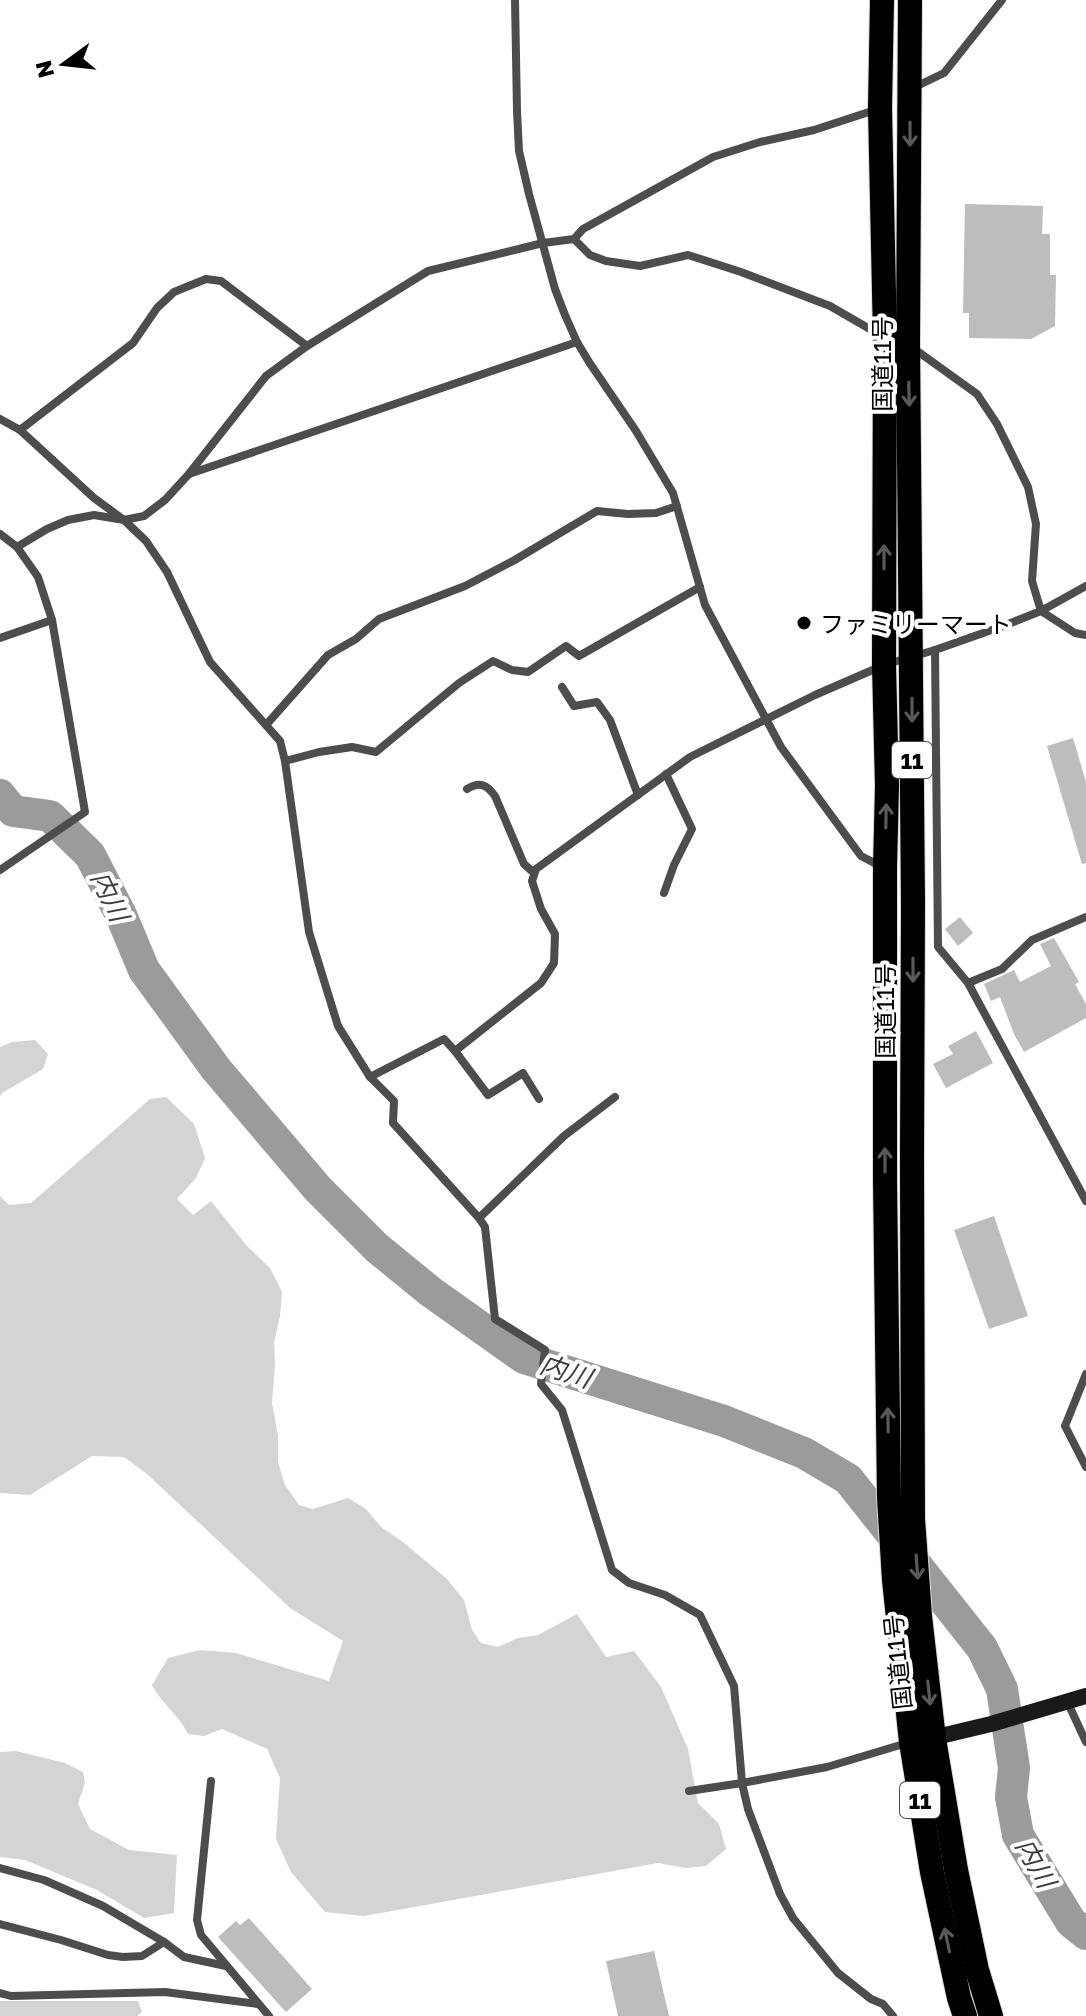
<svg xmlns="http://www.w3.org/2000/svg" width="1086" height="2016" viewBox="0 0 1086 2016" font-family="'Golos Text','Noto Sans JP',sans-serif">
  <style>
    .green { fill: #d4d4d4 }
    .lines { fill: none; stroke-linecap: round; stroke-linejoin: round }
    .river { stroke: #9b9b9b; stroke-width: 32 }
    .building { fill: #bdbdbd }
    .highway-casing { stroke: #dbdbdb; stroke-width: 26 }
    .street { stroke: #4d4d4d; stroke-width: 8 }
    .secondary { stroke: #1a1a1a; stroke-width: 16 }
    .highway { stroke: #000; stroke-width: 24 }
    .oneway { stroke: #595959 }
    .poi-dot { fill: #000; stroke: #fff; stroke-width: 3 }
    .labels { text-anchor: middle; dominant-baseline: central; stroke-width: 8; stroke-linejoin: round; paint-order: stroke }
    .shield { fill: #fff; stroke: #4c4c4c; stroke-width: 2 }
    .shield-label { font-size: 22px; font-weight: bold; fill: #000 }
    .street-label { font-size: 24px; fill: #000; stroke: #fff }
    .poi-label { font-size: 24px; fill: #000; stroke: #fff; text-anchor: start }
    .water-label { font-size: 26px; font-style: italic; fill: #3c3c3c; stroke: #fff }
  </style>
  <rect width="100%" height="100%" fill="#fff"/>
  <!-- green -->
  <g class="green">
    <polygon points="35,1040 48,1054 43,1069 2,1093 0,1096 0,1047 12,1042"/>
    <path d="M 166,1097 L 194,1124 L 205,1158 L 196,1178 L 177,1199 L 193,1215 L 211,1201 L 247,1246 L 270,1268 L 282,1292 L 280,1316 L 274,1343 L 275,1363 L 272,1403 L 278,1436 L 278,1462 L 285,1485 L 299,1505 L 313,1509 L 348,1498 L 366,1509 L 381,1527 L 403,1542 L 447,1579 L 464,1600 L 472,1630 L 481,1643 L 498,1647 L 518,1638 L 538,1635 L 577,1614 L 606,1657 L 634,1651 L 661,1687 L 688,1749 L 698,1803 L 719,1824 L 726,1849 L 706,1866 L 686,1868 L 658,1863 L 364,1916 L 325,1912 L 291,1872 L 276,1839 L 280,1778 L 267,1749 L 222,1729 L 204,1736 L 188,1734 C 179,1715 162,1704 152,1685 L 168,1658 L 200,1650 L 236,1653 L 329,1681 L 343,1641 L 290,1608 L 147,1474 L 124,1457 L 92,1456 L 30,1495 L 0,1493 L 0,1196 L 9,1205 L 31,1203 L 150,1099 Z"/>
    <polygon points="16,1751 65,1763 83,1772 85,1783 78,1804 90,1829 129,1850 177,1855 174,1913 144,1918 97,1890 25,1860 0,1857 0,1752"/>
    <polygon points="0,2001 138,2001 142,2012 137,2016 0,2016"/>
  </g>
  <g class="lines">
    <!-- river -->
    <polyline class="river" points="0,795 13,811 50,816 90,855 121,915 144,970 216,1069 318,1189 377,1248 431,1292 524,1358 724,1421 804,1453 848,1479 982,1648 1002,1689 1014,1768 1011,1797 1018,1835 1071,1922 1086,1934"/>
  </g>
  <!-- building -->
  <g class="building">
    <polygon points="965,204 1043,206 1042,234 1050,234 1050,275 1056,275 1055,326 1031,339 969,338 969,313 963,313"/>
    <polygon points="1073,738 1086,782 1086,863 1082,864 1047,746"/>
    <polygon points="960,917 973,933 958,946 945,929"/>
    <polygon points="1054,938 1079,982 1075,984 1086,1004 1086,1018 1024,1052 1014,1034 1000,997 991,1001 984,984 1014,970 1020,982 1051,966 1040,944"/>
    <polygon points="976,1031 993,1063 946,1088 933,1064 953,1054 948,1046"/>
    <polygon points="994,1216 1028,1316 989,1329 954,1230"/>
    <polygon points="249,1918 312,1989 286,2012 218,1937 236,1921 240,1925"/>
    <polygon points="654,1951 669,2016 618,2016 606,1961"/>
  </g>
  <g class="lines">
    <!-- highway casing -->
    <g class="highway-casing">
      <g id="highway">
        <polyline points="882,0 880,108 885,338 884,665 887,786 885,868 885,1179 889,1498 894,1580 911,1742 932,1872 959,1998 965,2016"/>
        <polyline points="910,0 908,344 913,904 912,1156 913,1519 920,1616 934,1739 956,1870 977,1970 991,2016"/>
      </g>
    </g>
    <!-- street -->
    <g class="street">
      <polyline points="515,0 517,111 519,151 529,194 555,289 565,315 577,342 589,362 636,431 673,493 705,605 781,747 861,856 882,867"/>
      <polyline points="913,88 944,73 1002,0"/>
      <polyline points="574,239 590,255 606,261 640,266 688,255 741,272 830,306 882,336"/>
      <polyline points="913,348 977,394 997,424 1028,487 1036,524 1032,581 1041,611 1075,633 1086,635"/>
      <polyline points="0,419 20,430 94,498 124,520 146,541 167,572 210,662 280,741 285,761 309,932 338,1026 370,1077 394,1101 393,1123 479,1218 485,1227 495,1319 545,1350 541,1384 562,1410 612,1570 629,1583 665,1595 700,1615 734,1686 742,1783 748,1809 780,1894 793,1918 838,1973 871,1999 883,2004 893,2016"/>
      <polyline points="20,430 133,343 157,308 174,292 206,279 221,281 307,346"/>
      <polyline points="189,474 577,342"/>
      <polyline points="0,534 17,547 38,577 52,620 85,812 0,870"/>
      <polyline points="17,547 47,529 68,520 94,515 124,520 144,516 165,500 188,475 266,376 307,346 428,271 543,243 574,239 583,229 713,157 760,142 814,130 875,110"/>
      <polyline points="0,638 52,620"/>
      <polyline points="935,650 938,947 968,983 1086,1201"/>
      <polyline points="562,687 574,706 597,702 610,720 638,795"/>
      <polyline points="266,725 328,655 356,639 379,619 465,586 513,561 597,511 628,514 656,513 677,506"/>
      <polyline points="285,761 319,752 352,747 376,752 459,683 493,661 512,670 528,672 566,646 579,656 700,587"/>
      <path d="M 467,789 C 480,781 487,785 495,796 L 524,864 L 534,873"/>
      <polyline points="664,893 674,865 692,829 666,774"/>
      <polyline points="968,983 1002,969 1032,940 1086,917"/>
      <polyline points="455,1051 488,1095 523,1073 539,1099"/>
      <polyline points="370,1077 444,1039 455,1051 541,983 554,963 555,934 541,909 532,881 536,869 690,757 815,695 884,665 935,650 1003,626 1041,611 1086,586"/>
      <polyline points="479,1218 564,1136 615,1097"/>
      <polyline points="1086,1374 1065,1426 1086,1467"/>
      <polyline points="1067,1701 1086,1742"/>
      <polyline points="211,1781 197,1920 201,1935 269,2016"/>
      <polyline points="689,1791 742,1783 827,1767 907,1743"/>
      <polyline points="0,1868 44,1880 103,1906 164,1942 184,1957 226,1966"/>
      <polyline points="0,1924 61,1940 108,1955 123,1957 142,1956 164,1942"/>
      <polyline points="0,1993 11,1996 165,1992 258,2004"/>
    </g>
    <!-- secondary -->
    <polyline class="secondary" points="924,1740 991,1724 1086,1696"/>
    <!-- highway -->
    <use href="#highway" class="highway"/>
  </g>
  <!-- one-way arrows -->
  <defs><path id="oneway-shaft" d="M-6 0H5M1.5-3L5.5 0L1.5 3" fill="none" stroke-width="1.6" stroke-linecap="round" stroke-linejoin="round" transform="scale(2)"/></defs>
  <g class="oneway">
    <use href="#oneway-shaft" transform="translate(910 134) rotate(90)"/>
    <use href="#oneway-shaft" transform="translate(909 394) rotate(89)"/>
    <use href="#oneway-shaft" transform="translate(884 557) rotate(-90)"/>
    <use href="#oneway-shaft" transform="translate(912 710) rotate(90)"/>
    <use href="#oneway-shaft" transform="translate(886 816) rotate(-89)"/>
    <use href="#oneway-shaft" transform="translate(913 970) rotate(90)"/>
    <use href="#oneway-shaft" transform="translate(885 1160) rotate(-90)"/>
    <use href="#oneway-shaft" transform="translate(888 1420) rotate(-91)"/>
    <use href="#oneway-shaft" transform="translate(917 1567) rotate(86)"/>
    <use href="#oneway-shaft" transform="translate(929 1693) rotate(84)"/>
    <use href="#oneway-shaft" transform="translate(947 1940) rotate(-102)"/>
  </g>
  <!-- markers -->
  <circle class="poi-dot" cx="804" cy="623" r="8"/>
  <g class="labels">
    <!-- shield labels -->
    <g class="shield">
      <rect x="892" y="742" width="40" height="36" rx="6"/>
      <rect x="900" y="1782" width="40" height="36" rx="6"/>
    </g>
    <g class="shield-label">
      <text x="912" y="760">11</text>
      <text x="920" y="1800">11</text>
    </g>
    <!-- street labels -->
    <g class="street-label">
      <text transform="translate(881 364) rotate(-90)">国道11号</text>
      <text transform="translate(884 1011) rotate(-90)">国道11号</text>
      <text transform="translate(897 1662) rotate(-96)">国道11号</text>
    </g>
    <!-- poi labels -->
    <g class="poi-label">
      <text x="820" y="623">ファミリーマート</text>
    </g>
    <!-- water labels -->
    <g class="water-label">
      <text transform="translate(110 896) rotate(65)">内川</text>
      <text transform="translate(566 1371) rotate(18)">内川</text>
      <text transform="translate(1036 1863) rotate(61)">内川</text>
    </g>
  </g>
  <!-- north arrow -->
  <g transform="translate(64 64) rotate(255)" stroke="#ffffff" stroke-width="6" paint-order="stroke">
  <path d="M0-6L14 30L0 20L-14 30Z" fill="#000000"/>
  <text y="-12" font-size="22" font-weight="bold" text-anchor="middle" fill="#000000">N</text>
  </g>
</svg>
